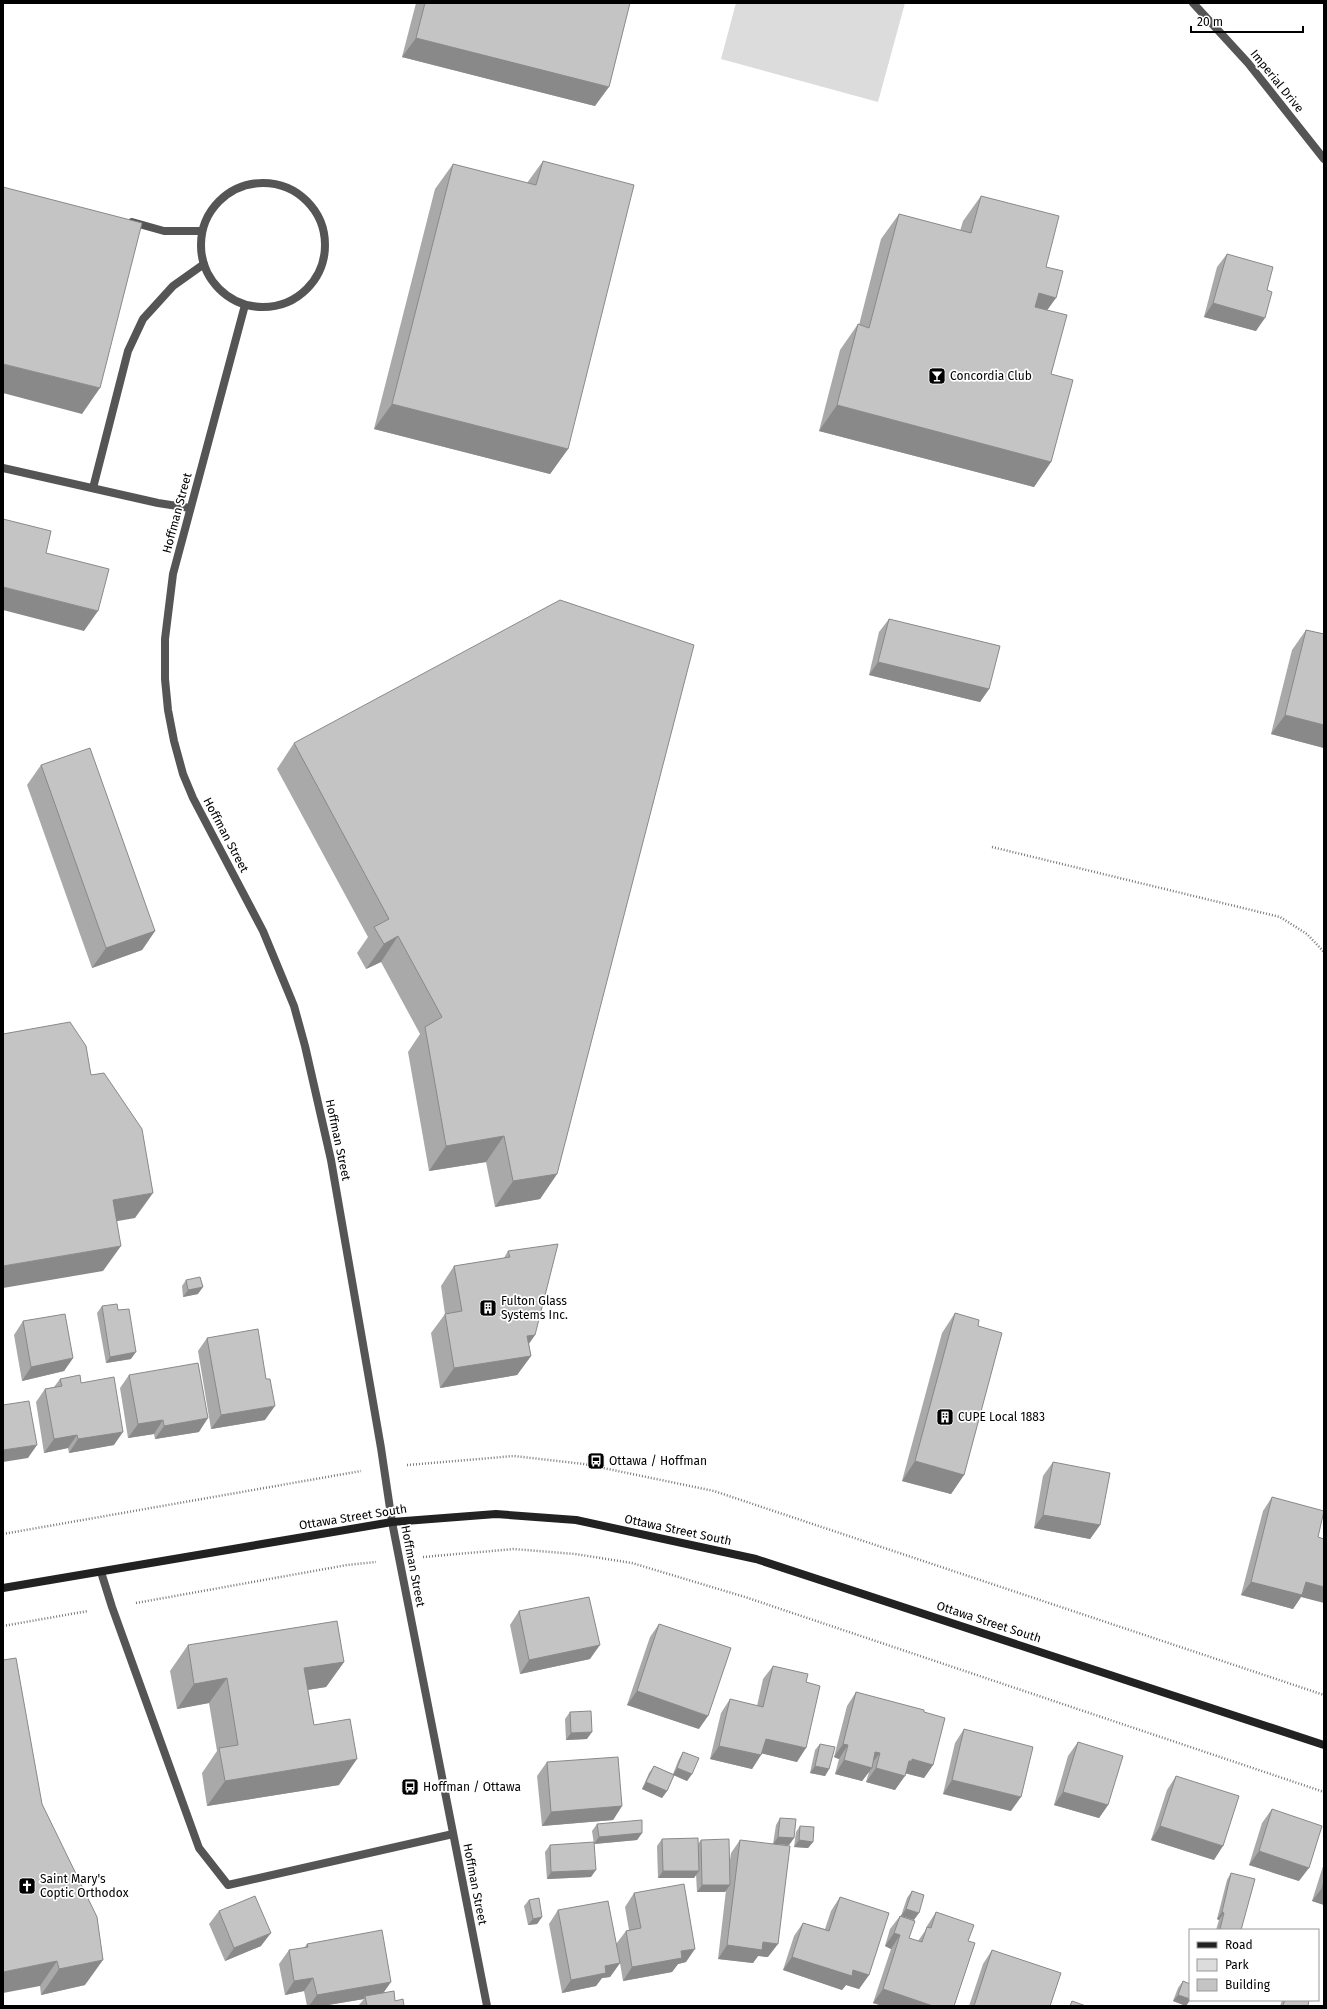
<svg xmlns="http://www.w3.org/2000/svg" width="1327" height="2009" viewBox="0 0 1327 2009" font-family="'Fira Sans',sans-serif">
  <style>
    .green { fill: #dcdcdc }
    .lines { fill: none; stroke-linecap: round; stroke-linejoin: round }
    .path { stroke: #777; stroke-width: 2.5; stroke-dasharray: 1 2; stroke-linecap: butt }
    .service { stroke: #555; stroke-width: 8 }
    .minor { stroke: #555; stroke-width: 8 }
    .tertiary { stroke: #555; stroke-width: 8 }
    .secondary { stroke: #222; stroke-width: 8 }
    .wall { fill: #a9a9a9 }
    .shaded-wall { fill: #898989 }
    .building { fill: #c4c4c4; stroke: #898989 }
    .labels { text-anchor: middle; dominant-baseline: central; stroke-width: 3.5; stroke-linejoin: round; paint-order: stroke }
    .street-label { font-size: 12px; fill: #000; stroke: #fff }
    .poi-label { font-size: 12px; fill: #000; stroke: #fff; text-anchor: start }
  </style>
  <rect width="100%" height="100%" fill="#fff"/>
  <!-- green -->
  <polygon class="green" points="736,3 905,3 878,102 721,59"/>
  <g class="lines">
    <!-- path -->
    <g class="path">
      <polyline points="992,847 1280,917 1307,934 1324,952"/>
      <polyline points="407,1465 514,1456 584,1464 714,1491 1324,1695"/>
      <polyline points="3,1534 361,1471"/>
      <polyline points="423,1557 514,1549 575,1554 632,1563 745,1597 1324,1792"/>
      <polyline points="136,1603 347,1565 376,1562"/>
      <polyline points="3,1626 88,1611"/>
    </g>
    <!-- service -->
    <g class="service">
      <polyline points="132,222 164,231 202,231"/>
      <polyline points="3,468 158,503 190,508"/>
      <polyline points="93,488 128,351 143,319 173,286 204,264"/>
      <polyline points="101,1572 112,1607 199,1848 228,1885 453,1834"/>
    </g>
    <!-- minor -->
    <g class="minor">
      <polyline points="1193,3 1248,63 1324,159"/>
      <circle cx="263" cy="245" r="62"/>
      <polyline points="245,305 173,574 165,639 165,679 168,710 174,741 183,774 193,798 263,931 294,1006 305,1046 331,1160 381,1448 392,1522"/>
    </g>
    <!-- tertiary -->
    <polyline class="tertiary" points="392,1522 487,2006"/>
    <!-- secondary -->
    <polyline class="secondary" points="3,1588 392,1522 496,1514 576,1520 756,1559 1324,1745"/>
  </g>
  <!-- wall -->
  <g class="wall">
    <polygon points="416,3 630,3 595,106 402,57"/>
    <polygon points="543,161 568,449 550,474 374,429 435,189 453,164 527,183"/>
    <polygon points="981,196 1046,267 1047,310 1051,374 1051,462 1034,487 819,431 840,350 858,324 859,325 881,239 899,214 960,231 963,221"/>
    <polygon points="1227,254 1267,290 1256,331 1204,317 1217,267"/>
    <polygon points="889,619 989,689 980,702 869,675 879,632"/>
    <polygon points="1306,630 1324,634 1324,748 1271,734 1292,650"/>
    <polygon points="294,743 557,1174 540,1199 495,1207 486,1162 429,1171 408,1052 420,1034 381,962 366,969 357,953 368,937 277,769"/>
    <polygon points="41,765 155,931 142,950 92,968 27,785"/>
    <polygon points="508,1251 535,1335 529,1344 531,1356 517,1375 440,1388 431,1333 445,1314 441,1286 454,1266 504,1258"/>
    <polygon points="186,1280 198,1294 183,1297 182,1286"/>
    <polygon points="102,1306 131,1359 106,1363 97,1313"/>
    <polygon points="955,1313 978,1326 964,1475 951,1494 902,1481 942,1333"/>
    <polygon points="23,1321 73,1358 64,1371 22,1381 14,1335"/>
    <polygon points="207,1338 265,1420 211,1429 198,1351"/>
    <polygon points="129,1375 199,1432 155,1439 154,1434 128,1438 120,1388"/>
    <polygon points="60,1379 81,1383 114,1445 69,1453 68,1448 44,1453 36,1402 45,1389 54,1387"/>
    <polygon points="1053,1462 1100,1525 1090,1539 1034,1528 1043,1476"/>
    <polygon points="1272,1497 1318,1537 1301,1597 1293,1609 1241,1595 1263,1511"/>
    <polygon points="519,1611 590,1659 520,1674 510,1625"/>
    <polygon points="659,1624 699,1729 627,1705 650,1637"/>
    <polygon points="188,1645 344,1662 326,1687 308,1690 314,1725 339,1785 207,1806 202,1773 217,1751 209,1703 177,1709 170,1671"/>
    <polygon points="773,1666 806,1682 797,1762 762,1753 752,1769 710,1759 721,1713 730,1699 757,1706 763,1679"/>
    <polygon points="856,1692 924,1712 933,1765 924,1778 905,1773 895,1790 866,1782 869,1772 862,1781 835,1774 839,1759 834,1757 847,1706"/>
    <polygon points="570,1712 587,1739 566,1740 565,1719"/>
    <polygon points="964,1729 1011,1811 943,1794 955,1743"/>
    <polygon points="1078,1742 1108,1805 1099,1818 1054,1805 1068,1756"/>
    <polygon points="820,1744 829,1769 825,1776 810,1773 815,1750"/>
    <polygon points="683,1752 692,1774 687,1781 674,1775 667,1791 662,1798 642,1789 649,1773 654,1766 673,1774 679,1759"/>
    <polygon points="547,1762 622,1806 613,1820 542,1826 537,1776"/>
    <polygon points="1176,1776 1214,1860 1151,1840 1167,1790"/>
    <polygon points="42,1804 85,1985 41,1995 40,1986"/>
    <polygon points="1272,1809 1299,1881 1249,1865 1262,1823"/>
    <polygon points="780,1818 794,1838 789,1845 773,1844 776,1825"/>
    <polygon points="597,1824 642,1833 637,1840 594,1844 592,1831"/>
    <polygon points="800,1826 813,1842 808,1848 794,1847 796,1832"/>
    <polygon points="662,1839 698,1844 701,1840 729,1866 731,1853 740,1840 768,1957 758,1956 753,1963 718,1959 726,1890 725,1892 697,1892 696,1874 694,1878 658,1878 657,1846"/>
    <polygon points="550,1845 591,1877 547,1879 545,1852"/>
    <polygon points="1324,1863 1324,1905 1312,1901"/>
    <polygon points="1231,1873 1241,1930 1216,1930 1219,1920 1217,1919 1227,1880"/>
    <polygon points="912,1891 914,1920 901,1916 907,1898"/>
    <polygon points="634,1893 686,1962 678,1964 672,1972 623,1981 620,1963 610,1977 602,1978 596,1986 562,1993 549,1924 558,1910 616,1944 626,1931 629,1930 625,1907"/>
    <polygon points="840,1897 869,1975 859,1989 846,1985 842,1990 783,1970 794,1936 803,1923 825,1929 831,1911"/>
    <polygon points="529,1900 542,1917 537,1924 528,1925 524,1906"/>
    <polygon points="219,1911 261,1946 225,1961 209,1924"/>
    <polygon points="936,1912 968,1941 954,2006 883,2006 873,2003 891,1949 885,1946 890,1929 900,1916 909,1938 918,1941 925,1931 927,1926"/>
    <polygon points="307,1944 395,2001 404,2006 358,2006 364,1999 322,2006 307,2006 304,1991 285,1995 279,1964 289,1950 304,1948"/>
    <polygon points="992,1950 1050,2006 969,2006 983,1964"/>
    <polygon points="1183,1981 1190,1984 1190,2000 1186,2006 1173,2001 1178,1988"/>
    <polygon points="1282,2000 1309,2000 1308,2006 1280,2006"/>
  </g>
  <!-- shaded-wall -->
  <g class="shaded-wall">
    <polygon points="416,38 609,87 595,106 402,57"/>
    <polygon points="1039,293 1056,298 1038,323 1022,319"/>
    <polygon points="1213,303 1265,318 1256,331 1204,317"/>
    <polygon points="3,364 100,388 82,414 3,393"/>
    <polygon points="392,404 568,449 550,474 374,429"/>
    <polygon points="837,405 1051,462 1034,487 819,431"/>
    <polygon points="3,587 98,611 84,631 3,610"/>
    <polygon points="878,662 989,689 980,702 869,675"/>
    <polygon points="1285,715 1324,725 1324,748 1271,734"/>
    <polygon points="155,931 142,950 92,968 106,948"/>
    <polygon points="398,936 381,962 366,969 384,944"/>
    <polygon points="504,1136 486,1162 429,1171 446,1146"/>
    <polygon points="557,1174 540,1199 495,1207 513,1181"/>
    <polygon points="153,1193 135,1218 95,1225 113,1200"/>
    <polygon points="121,1246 103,1271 3,1288 3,1266"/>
    <polygon points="203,1287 198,1294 183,1297 188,1290"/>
    <polygon points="535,1335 521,1354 527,1336"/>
    <polygon points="136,1352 131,1359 106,1363 110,1357"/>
    <polygon points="531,1356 517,1375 440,1388 454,1368"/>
    <polygon points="73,1358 64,1371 22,1381 31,1367"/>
    <polygon points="275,1406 265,1420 211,1429 221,1415"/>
    <polygon points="208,1418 199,1432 155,1439 164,1426"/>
    <polygon points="163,1420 154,1434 128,1438 138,1424"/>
    <polygon points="123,1432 114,1445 69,1453 78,1439"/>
    <polygon points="77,1435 68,1448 44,1453 54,1439"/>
    <polygon points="37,1445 28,1458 3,1462 3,1450"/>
    <polygon points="915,1461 964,1475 951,1494 902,1481"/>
    <polygon points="1043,1515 1100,1525 1090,1539 1034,1528"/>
    <polygon points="1251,1582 1306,1582 1324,1587 1324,1603 1301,1597 1293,1609 1241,1595"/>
    <polygon points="600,1645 590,1659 520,1674 529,1660"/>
    <polygon points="344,1662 326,1687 287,1693 304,1668"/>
    <polygon points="227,1678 209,1703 177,1709 194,1684"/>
    <polygon points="637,1691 708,1716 699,1729 627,1705"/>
    <polygon points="592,1732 587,1739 566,1740 571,1733"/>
    <polygon points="766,1739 806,1748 797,1762 756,1752"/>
    <polygon points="843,1744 848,1745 839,1759 834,1757"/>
    <polygon points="719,1746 761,1755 752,1769 710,1759"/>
    <polygon points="875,1752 880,1753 870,1766"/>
    <polygon points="357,1759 339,1785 207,1806 225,1781"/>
    <polygon points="912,1759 933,1765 924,1778 904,1773 909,1761"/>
    <polygon points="844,1760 872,1768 862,1781 835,1774"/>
    <polygon points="815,1766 829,1769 825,1776 810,1773"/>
    <polygon points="677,1768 692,1774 687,1781 673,1775"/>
    <polygon points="876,1768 905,1776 895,1790 866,1782"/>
    <polygon points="952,1780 1021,1797 1011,1811 943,1794"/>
    <polygon points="646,1782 667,1791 662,1798 642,1789"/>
    <polygon points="1063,1792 1108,1805 1099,1818 1054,1805"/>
    <polygon points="622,1806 613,1820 542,1826 551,1812"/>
    <polygon points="1160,1826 1223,1846 1214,1860 1151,1840"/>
    <polygon points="642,1833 637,1840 594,1844 599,1837"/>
    <polygon points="778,1837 794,1838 789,1845 773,1844"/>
    <polygon points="799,1840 813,1842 808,1848 794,1847"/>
    <polygon points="1259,1851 1309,1868 1299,1881 1249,1865"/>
    <polygon points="596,1870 591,1877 547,1879 551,1872"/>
    <polygon points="663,1871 699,1871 694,1878 658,1878"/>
    <polygon points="702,1885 730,1885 725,1892 697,1892"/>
    <polygon points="1322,1888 1324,1888 1324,1905 1312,1901"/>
    <polygon points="906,1909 919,1913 914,1920 901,1916"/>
    <polygon points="1222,1912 1224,1913 1219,1920 1217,1919"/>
    <polygon points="542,1917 537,1924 528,1925 533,1919"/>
    <polygon points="271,1933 261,1946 225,1961 234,1948"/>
    <polygon points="894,1933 900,1935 891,1949 885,1946"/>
    <polygon points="763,1942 778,1944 768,1957 758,1956 753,1963 718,1959 727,1945"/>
    <polygon points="695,1949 686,1962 678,1964 672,1972 623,1981 632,1967 681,1951"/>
    <polygon points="792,1957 853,1970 869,1975 859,1989 846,1985 842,1990 783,1970"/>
    <polygon points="103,1960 85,1985 41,1995 59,1969"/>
    <polygon points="57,1961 40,1986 3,1993 3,1972"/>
    <polygon points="620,1963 610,1977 602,1978 596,1986 562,1993 571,1980 605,1966"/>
    <polygon points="313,1978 304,1991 285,1995 294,1981"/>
    <polygon points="391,1982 382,1995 365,1996 364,1999 322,2006 309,2006 317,1995"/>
    <polygon points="883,1989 933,2006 883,2006 873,2003"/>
    <polygon points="1178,1995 1190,1999 1190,2000 1186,2006 1173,2001"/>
  </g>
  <!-- building -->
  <g class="building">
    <polygon points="425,3 630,3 609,87 416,38"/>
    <polygon points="543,161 634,185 568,449 392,404 453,164 536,185"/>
    <polygon points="3,187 142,223 100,388 3,364"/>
    <polygon points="981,196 1059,216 1046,267 1063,271 1056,298 1039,293 1035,307 1067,315 1051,374 1073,380 1051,462 837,405 858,324 869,328 899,214 971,233"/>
    <polygon points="1227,254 1273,267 1267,290 1272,292 1265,318 1213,303"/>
    <polygon points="3,519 51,531 46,553 109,569 98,611 3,587"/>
    <polygon points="560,600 694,645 557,1174 513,1181 504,1136 446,1146 425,1027 442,1017 398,936 384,944 374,927 389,919 294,743"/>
    <polygon points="889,619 1000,646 989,689 878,662"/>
    <polygon points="1306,630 1324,634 1324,725 1285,715"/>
    <polygon points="90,748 155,931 106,948 41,765"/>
    <polygon points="70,1022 86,1046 91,1075 104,1073 142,1129 153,1193 113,1200 121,1246 3,1266 3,1034"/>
    <polygon points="558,1244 535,1335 527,1336 531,1356 454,1368 445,1314 462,1311 454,1266 510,1257 508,1251"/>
    <polygon points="200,1277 203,1287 188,1290 186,1280"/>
    <polygon points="117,1304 118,1310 129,1309 136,1352 110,1357 102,1306"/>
    <polygon points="955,1313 979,1320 978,1326 1002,1333 964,1475 915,1461"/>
    <polygon points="65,1314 73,1358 31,1367 23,1321"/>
    <polygon points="258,1329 266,1379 270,1379 275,1406 221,1415 207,1338"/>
    <polygon points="198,1363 208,1418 164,1426 163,1420 138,1424 129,1375"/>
    <polygon points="80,1375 81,1383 114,1377 123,1432 78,1439 77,1435 54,1439 45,1389 62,1386 60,1379"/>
    <polygon points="29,1401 37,1445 3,1450 3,1405"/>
    <polygon points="1053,1462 1110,1473 1100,1525 1043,1515"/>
    <polygon points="1272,1497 1324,1511 1318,1537 1324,1539 1324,1587 1306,1582 1302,1595 1251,1582"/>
    <polygon points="589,1597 600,1645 529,1660 519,1611"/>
    <polygon points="337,1621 344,1662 304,1668 314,1725 350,1719 357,1759 225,1781 219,1748 238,1745 227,1678 194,1684 188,1645"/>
    <polygon points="659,1624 731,1648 708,1716 637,1691"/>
    <polygon points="16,1658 42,1804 97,1917 103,1960 59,1969 57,1961 3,1972 3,1660"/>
    <polygon points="773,1666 808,1674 806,1682 820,1686 806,1748 766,1739 761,1755 719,1746 730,1699 763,1707"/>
    <polygon points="856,1692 924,1710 924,1712 945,1718 933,1765 912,1759 912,1761 909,1761 905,1776 876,1768 880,1753 875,1752 872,1768 844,1760 848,1745 843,1744"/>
    <polygon points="591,1711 592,1732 571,1733 570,1712"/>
    <polygon points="964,1729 1033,1747 1021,1797 952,1780"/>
    <polygon points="1078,1742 1123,1756 1108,1805 1063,1792"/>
    <polygon points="820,1744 835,1747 829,1769 815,1766"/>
    <polygon points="683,1752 699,1758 692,1774 677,1768"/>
    <polygon points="618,1757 622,1806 551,1812 547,1762"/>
    <polygon points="654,1766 674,1775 667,1791 646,1782"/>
    <polygon points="1176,1776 1239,1796 1223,1846 1160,1826"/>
    <polygon points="1272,1809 1322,1826 1309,1868 1259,1851"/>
    <polygon points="780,1818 796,1819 794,1838 778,1837"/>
    <polygon points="642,1820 642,1833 599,1837 597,1824"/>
    <polygon points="800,1826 814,1827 813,1842 799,1840"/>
    <polygon points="698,1838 699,1871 663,1871 662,1839"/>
    <polygon points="729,1839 730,1885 702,1885 701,1840"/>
    <polygon points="740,1840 790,1846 778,1944 763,1942 762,1950 727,1945"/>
    <polygon points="594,1842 596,1870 551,1872 550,1845"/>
    <polygon points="1231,1873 1255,1879 1241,1930 1225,1930 1220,1929 1224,1913 1222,1912"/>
    <polygon points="1324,1881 1324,1888 1322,1888"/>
    <polygon points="684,1884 695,1949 681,1951 682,1958 632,1967 626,1931 641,1928 634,1893"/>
    <polygon points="912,1891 924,1895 919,1913 906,1909"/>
    <polygon points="255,1896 271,1933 234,1948 219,1911"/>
    <polygon points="840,1897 889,1913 869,1975 853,1970 852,1976 792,1957 803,1923 829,1931"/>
    <polygon points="539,1898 542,1917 533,1919 529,1900"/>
    <polygon points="608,1901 620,1963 605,1966 606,1973 571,1980 558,1910"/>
    <polygon points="936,1912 974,1925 968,1941 975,1943 954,2006 933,2006 883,1989 900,1935 894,1933 900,1916 915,1921 909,1938 922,1942 927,1927 931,1928"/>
    <polygon points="382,1930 391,1982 317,1995 313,1978 294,1981 289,1950 308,1947 307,1944"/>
    <polygon points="992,1950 1061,1973 1050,2006 974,2006"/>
    <polygon points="1183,1981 1190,1984 1190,1999 1178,1995"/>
    <polygon points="394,1991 395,2001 403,1999 404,2006 366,2006 367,2006 365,1996"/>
    <polygon points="1285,2000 1309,2000 1308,2006 1285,2006 1283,2005"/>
    <polygon points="1072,2001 1086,2006 1070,2006"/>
  </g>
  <!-- icons -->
  <defs>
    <g id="bar-square" transform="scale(0.9)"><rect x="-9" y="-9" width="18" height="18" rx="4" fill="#000" stroke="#fff"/><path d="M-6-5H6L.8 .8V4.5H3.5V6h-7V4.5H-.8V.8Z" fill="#fff"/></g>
    <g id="building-square" transform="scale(0.9)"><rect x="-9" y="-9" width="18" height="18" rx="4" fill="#000" stroke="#fff"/><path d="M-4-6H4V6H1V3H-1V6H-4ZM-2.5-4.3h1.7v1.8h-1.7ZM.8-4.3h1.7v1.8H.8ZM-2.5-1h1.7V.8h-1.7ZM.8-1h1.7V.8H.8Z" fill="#fff"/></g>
    <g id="bus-square" transform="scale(0.9)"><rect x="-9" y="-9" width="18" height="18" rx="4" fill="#000" stroke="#fff"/><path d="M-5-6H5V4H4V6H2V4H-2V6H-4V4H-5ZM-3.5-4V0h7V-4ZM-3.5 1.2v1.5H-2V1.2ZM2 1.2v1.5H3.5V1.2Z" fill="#fff"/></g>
    <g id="church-square" transform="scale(0.9)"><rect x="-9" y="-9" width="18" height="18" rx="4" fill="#000" stroke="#fff"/><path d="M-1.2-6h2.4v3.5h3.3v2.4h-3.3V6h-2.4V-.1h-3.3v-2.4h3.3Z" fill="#fff"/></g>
  </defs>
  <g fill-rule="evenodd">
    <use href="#bar-square" x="937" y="376"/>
    <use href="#building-square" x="488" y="1308"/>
    <use href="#building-square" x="945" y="1417"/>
    <use href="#bus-square" x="596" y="1461"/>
    <use href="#bus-square" x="410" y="1787"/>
    <use href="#church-square" x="27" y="1886"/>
  </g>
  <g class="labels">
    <!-- street labels -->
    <g class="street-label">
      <text transform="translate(1277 81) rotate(51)">Imperial Drive</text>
      <text transform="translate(177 513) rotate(-75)">Hoffman Street</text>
      <text transform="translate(226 835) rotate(62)">Hoffman Street</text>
      <text transform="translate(338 1140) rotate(78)">Hoffman Street</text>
      <text transform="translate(353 1517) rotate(-9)">Ottawa Street South</text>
      <text transform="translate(678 1530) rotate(12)">Ottawa Street South</text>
      <text transform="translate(413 1566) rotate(79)">Hoffman Street</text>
      <text transform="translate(989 1622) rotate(18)">Ottawa Street South</text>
      <text transform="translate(475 1884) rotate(79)">Hoffman Street</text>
    </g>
    <!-- poi labels -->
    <g class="poi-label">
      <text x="950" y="376">Concordia Club</text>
      <text x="501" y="1301">Fulton Glass<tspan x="501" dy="14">Systems Inc.</tspan></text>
      <text x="958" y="1417">CUPE Local 1883</text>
      <text x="609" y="1461">Ottawa / Hoffman</text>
      <text x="423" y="1787">Hoffman / Ottawa</text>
      <text x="40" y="1879">Saint Mary's<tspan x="40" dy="14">Coptic Orthodox</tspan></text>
    </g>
  </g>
  <!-- border -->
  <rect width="1327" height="2009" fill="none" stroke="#000000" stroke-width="8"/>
  <!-- legend -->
  <rect x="1189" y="1929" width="130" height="72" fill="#ffffff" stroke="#999999"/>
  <rect x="1197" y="1942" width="20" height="6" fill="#222222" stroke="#999999"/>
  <text x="1225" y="1949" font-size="12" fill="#000000">Road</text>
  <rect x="1197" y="1959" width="20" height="12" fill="#dcdcdc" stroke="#999999"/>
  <text x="1225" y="1969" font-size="12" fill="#000000">Park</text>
  <rect x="1197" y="1979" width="20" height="12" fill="#c4c4c4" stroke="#999999"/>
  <text x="1225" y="1989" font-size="12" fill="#000000">Building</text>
  <!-- scale -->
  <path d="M1191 26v6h112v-6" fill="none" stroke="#000000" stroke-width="2"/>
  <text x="1197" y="26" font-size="12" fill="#000000" stroke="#ffffff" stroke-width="3" paint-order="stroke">20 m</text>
</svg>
